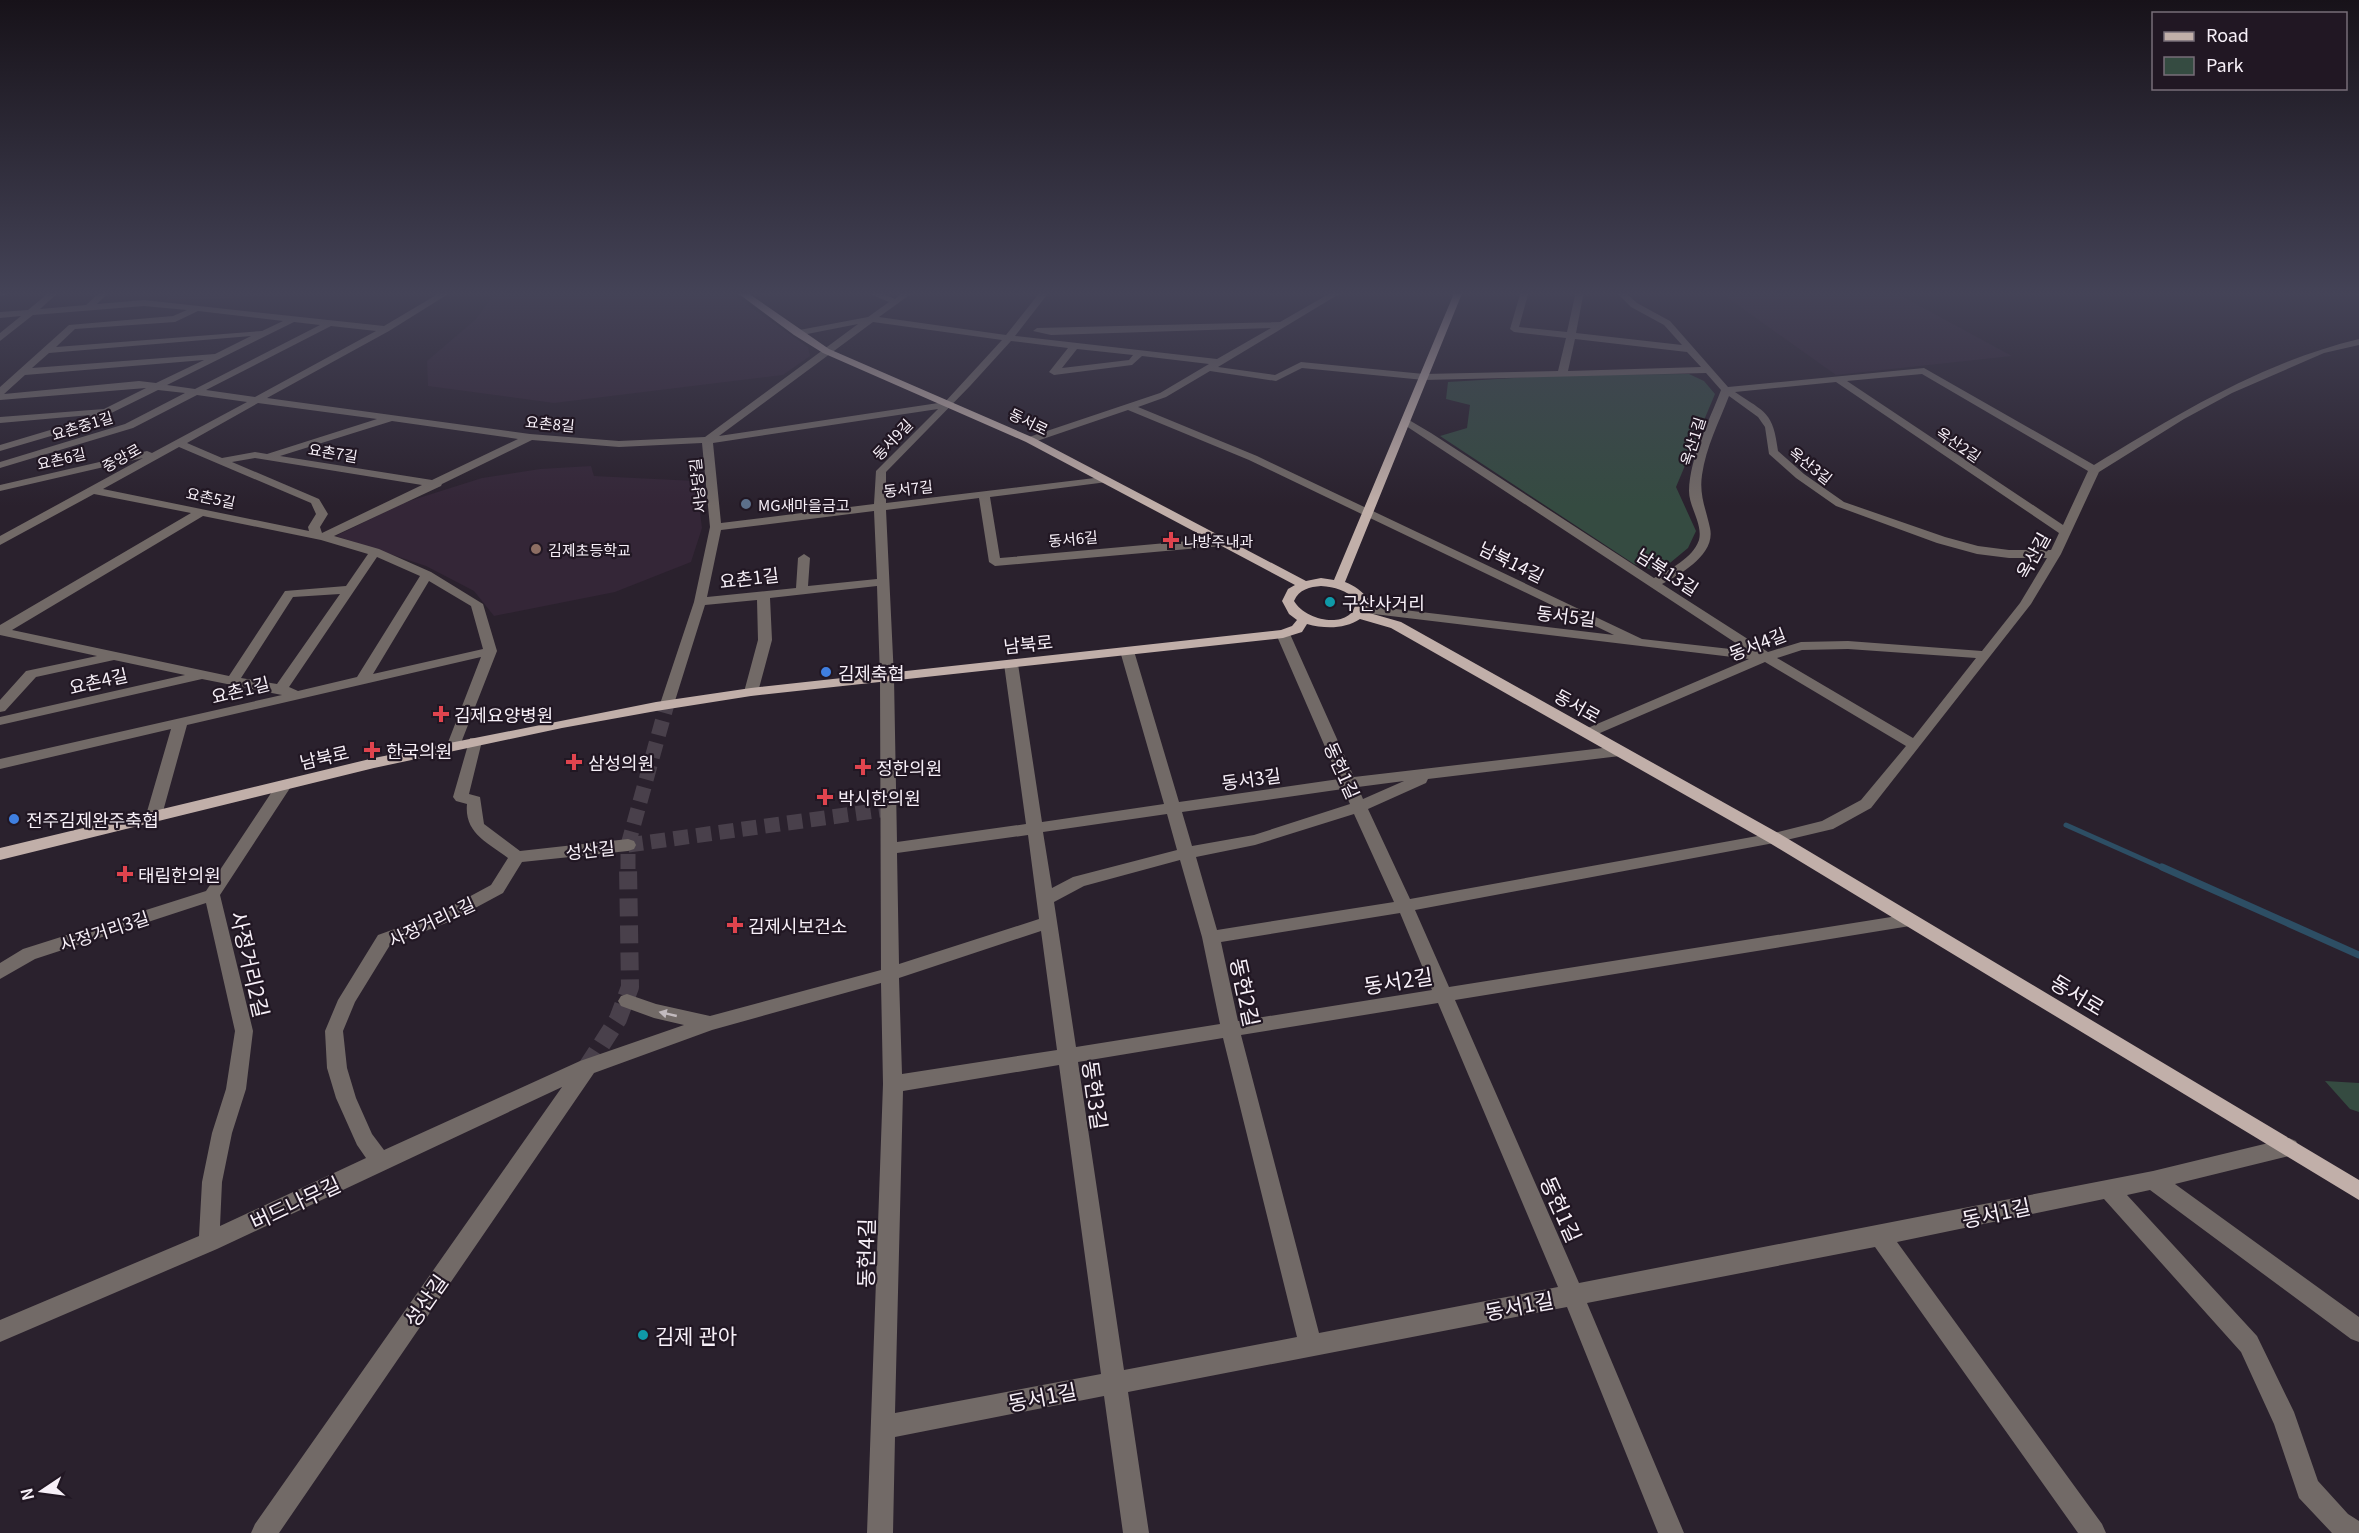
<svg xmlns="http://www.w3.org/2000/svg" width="2359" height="1533" viewBox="0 0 2359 1533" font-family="Georgia,'Noto Sans KR',serif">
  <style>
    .built { fill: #342637 }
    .green { fill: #354b41 }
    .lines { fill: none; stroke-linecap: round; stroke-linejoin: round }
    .stream-far1 { stroke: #2d4e64; stroke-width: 5 }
    .stream { stroke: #2d4e64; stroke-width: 7 }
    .minor-tunnel-far1 { stroke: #49404b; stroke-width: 15; stroke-dasharray: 15 8; stroke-linecap: butt }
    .minor-tunnel { stroke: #49404b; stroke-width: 18; stroke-dasharray: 18 9; stroke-linecap: butt }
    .minor { fill: #726a67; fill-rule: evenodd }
    .major { fill: #c1afa9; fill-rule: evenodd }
    .oneway { fill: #c2babe }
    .service-dot { fill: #5c6f8a; stroke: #211723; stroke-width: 2 }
    .health-dot { fill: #e0444e; stroke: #211723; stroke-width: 2 }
    .education-dot { fill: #8d6e63; stroke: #211723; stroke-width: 2 }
    .culture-dot { fill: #0f9aa8; stroke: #211723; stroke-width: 2 }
    .shop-dot { fill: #3f7fe0; stroke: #211723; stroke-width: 2 }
    .labels { text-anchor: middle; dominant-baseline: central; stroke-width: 4.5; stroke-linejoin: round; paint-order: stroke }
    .far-street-label { font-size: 15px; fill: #f7f0f8; stroke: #211723 }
    .far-poi-label { font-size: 15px; fill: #f7f0f8; stroke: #211723; text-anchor: start }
    .street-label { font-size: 18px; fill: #f7f0f8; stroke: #211723 }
    .poi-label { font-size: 18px; fill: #f7f0f8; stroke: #211723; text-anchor: start }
    .near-street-label { font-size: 21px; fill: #f7f0f8; stroke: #211723 }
    .near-poi-label { font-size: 21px; fill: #f7f0f8; stroke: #211723; text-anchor: start }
  </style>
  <rect width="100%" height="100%" fill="#2a212d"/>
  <!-- built -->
  <g class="built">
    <polygon points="173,291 382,291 165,301"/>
    <polygon points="1718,291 1892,291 2012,356 1836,375"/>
    <polygon points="495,293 712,293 735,296 808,347 810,356 783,375 554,403 428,386 427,361 476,319"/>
    <polygon points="591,466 594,476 696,481 702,528 691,562 615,592 494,616 474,591 426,566 336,536 403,503 482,478 540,469"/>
  </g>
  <!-- green -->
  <g class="green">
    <polygon points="1689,374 1704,381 1715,394 1676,487 1696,531 1688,548 1659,572 1634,564 1440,436 1467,428 1470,405 1446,399 1448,382 1560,375"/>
    <polygon points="2325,1081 2359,1083 2359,1112 2350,1109"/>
  </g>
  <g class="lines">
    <!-- stream-far1 -->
    <polyline class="stream-far1" points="2066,825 2165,869"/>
    <!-- stream -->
    <polyline class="stream" points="2162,867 2359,955"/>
    <!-- minor-tunnel-far1 -->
    <g class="minor-tunnel-far1">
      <polyline points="628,845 889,809"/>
      <polyline points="628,869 628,845 667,704"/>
    </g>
    <!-- minor-tunnel -->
    <polyline class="minor-tunnel" points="587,1067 618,1019 630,987 628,867"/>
    <!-- minor -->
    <g class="minor">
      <polygon points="0,291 18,291 0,296"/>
      <path d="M 51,291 L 60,291 L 40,309 L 86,305 L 101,291 L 110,291 L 97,304 L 144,300 L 384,326 L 443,291 L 453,291 L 389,331 L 267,398 L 530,434 L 619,441 L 705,437 L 858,324 L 797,336 L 793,333 L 794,331 L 868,317 L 889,302 L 863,291 L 875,291 L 895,299 L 905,291 L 915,291 L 879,317 L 1006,335 L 1041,291 L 1050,291 L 1015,336 L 1217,359 L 1271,328 L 1051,335 L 1033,331 L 1037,328 L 1280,322 L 1334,291 L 1344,291 L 1218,367 L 1275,375 L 1301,362 L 1424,374 L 1558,371 L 1566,338 L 1514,332 L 1510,329 L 1521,291 L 1529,291 L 1519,327 L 1567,332 L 1576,291 L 1584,291 L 1576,333 L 1682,345 L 1664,325 L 1631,307 L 1615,291 L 1624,291 L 1637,303 L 1670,321 L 1728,387 L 1924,368 L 2094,465 C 2178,414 2263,362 2359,339 L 2359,345 L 2324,353 L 2232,393 L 2184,419 L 2099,472 L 2061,554 L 2031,604 L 1871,808 L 1833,829 L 1774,843 L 1415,910 L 1449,987 L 1910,914 L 1916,916 L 1919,920 L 1916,924 L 1910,926 L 1455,1000 L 1579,1283 L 2153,1171 L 2289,1138 L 2296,1141 L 2299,1147 L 2296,1153 L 2289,1156 L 2175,1184 L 2359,1317 L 2359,1342 L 2351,1339 L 2150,1190 L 2127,1195 L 2257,1336 L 2294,1412 L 2318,1481 L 2348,1514 L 2359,1521 L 2359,1533 L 2332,1533 L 2299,1498 L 2274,1424 L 2241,1352 L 2104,1199 L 1897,1242 L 2102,1524 L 2106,1533 L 2078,1533 L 1875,1247 L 1587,1303 L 1684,1533 L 1658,1533 L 1567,1307 L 1128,1392 L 1149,1533 L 1123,1533 L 1104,1396 L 895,1437 L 893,1533 L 867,1533 L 883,1084 L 881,983 L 712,1030 L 594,1073 L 279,1533 L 251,1533 L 255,1524 L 562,1087 L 217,1249 L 0,1342 L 0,1320 L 199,1236 L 202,1182 L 212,1133 L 226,1089 L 235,1031 L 206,903 L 35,959 L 0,979 L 0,963 L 23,949 L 206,891 L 279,781 L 289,781 L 292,785 L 220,895 L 253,1031 L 246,1089 L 232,1133 L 222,1182 L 220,1226 L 366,1158 L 357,1145 L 336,1098 L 327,1068 L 325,1031 L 338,1000 L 378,935 L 439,913 L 491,885 L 508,858 C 488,843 464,833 467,804 L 456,801 L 453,797 L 470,738 L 480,738 L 482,741 L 469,794 L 480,797 L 484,824 L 520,851 L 628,839 L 634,841 L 636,845 L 634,849 L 628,851 L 522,862 L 503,893 L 451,921 L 390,945 L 355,1002 L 343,1031 L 347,1068 L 356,1098 L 372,1134 L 384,1150 L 580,1061 L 684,1025 L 654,1018 L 621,1006 L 618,1001 L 621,996 L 627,994 L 656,1004 L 710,1016 L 881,970 L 880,678 L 877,586 L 770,598 L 772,640 L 758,692 L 751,696 L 744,692 L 758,640 L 757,600 L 705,605 L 674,704 L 667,708 L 662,707 L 660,704 L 694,602 L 710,527 L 702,443 L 619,447 L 532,440 L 442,484 L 441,486 L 334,536 L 379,549 L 431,572 L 483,604 L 497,651 L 459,748 L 454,750 L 447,745 L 481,657 L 187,725 L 162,815 L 160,819 L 148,819 L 146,815 L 171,729 L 0,769 L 0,759 L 282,695 L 202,679 L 0,725 L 0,717 L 185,675 L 114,660 L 36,677 L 5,711 L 0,712 L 0,700 L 26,671 L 97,656 L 0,635 L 0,625 L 191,513 L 94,494 L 0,545 L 0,536 L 143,458 L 0,491 L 0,485 L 147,451 L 152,453 L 247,402 L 197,395 L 133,428 L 0,468 L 0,462 L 125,424 L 185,393 L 158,390 L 85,426 L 0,451 L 0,445 L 77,422 L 91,415 L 0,423 L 0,417 L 104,409 L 146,388 L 0,400 L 0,387 L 69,325 L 173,316 L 187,310 L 144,306 L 33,315 L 0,341 L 0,333 L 21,316 L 0,318 L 0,312 L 28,310 ZM 198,311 L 283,321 L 262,331 L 56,347 L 75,329 L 175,322 ZM 294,322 L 320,325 L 195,389 L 167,385 ZM 873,322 L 1002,340 L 945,402 L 719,436 ZM 331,326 L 376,331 L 255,397 L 206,390 ZM 251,336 L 215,354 L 32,368 L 49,353 ZM 1575,339 L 1687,352 L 1701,367 L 1568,371 ZM 1011,341 L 1068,348 L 1049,372 L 1054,375 L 1132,365 L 1142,356 L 1209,364 L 1160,393 L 1026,438 L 1026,442 L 1034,442 L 1128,410 L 1249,460 L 1614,635 L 1362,605 L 1356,609 L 1357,612 L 1749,659 L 1583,730 L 1581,733 L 1583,736 L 1593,736 L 1765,662 L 1906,746 L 1861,800 L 1822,821 L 1774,833 L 1410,899 L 1368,809 L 1426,783 L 1428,779 L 1620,756 L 1627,751 L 1620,746 L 1354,777 L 1290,634 L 1283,630 L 1276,634 L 1339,779 L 1179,802 L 1134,651 L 1127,647 L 1120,651 L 1164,804 L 1042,822 L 1018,664 L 1011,660 L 1004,664 L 1026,824 L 897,842 L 894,678 L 886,510 L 979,498 L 989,562 L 995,566 L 1222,546 L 1228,542 L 1222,538 L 1000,558 L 990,497 L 1107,482 L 1109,480 L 1103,477 L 886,503 L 886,472 L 970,386 ZM 1077,349 L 1133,355 L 1129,360 L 1062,368 ZM 204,360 L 156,383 L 139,381 L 4,394 L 25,375 ZM 1302,368 L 1424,380 L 1706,373 L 1721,390 C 1709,422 1690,456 1689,491 C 1689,507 1703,524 1699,540 C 1693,558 1669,570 1654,578 L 1431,433 L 1409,420 L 1400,422 L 1748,651 L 1642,639 L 1257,456 L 1138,407 L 1166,397 L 1210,371 L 1276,381 ZM 1922,374 L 2088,471 L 2063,525 L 1847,381 ZM 1836,382 L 2059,533 L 2051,550 L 2009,550 L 1978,546 L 1945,537 L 1844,502 L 1804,474 L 1778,451 C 1773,412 1766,413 1735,392 ZM 1729,396 L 1758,417 L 1765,427 L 1769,454 L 1796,478 L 1836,506 L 1937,543 L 1977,554 L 2009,558 L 2047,558 L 2020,603 L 1982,651 L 1848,641 L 1801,642 L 1768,652 L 1662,584 C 1681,574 1716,554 1710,528 C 1706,509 1699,495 1702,475 C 1706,447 1719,422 1729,396 ZM 258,403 L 377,419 L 267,454 L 255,452 L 222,458 L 187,443 ZM 938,409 L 876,471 L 874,504 L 721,523 L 713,443 ZM 392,421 L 518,439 L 432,480 L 280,456 ZM 179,447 L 311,503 L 316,514 L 308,527 L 309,531 L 103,489 ZM 255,458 L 422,485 L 322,533 L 320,527 L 328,514 L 319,499 L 232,462 ZM 874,511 L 877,579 L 808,586 L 810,558 L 804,554 L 798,558 L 796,588 L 707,597 L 721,530 ZM 203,516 L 321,540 L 368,554 L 346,586 L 285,591 L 229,676 L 12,630 ZM 377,557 L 420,576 L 357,677 L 298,691 L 289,687 ZM 429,581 L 471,606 L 483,649 L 373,674 ZM 340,594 L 277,684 L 241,678 L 293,597 ZM 1848,649 L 1976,658 L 1913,738 L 1777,658 L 1802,650 ZM 1404,781 L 1363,799 L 1358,787 ZM 1343,789 L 1350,804 L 1254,835 L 1192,846 L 1182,812 ZM 1167,814 L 1177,850 L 1073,877 L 1052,888 L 1043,832 ZM 1354,814 L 1394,902 L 1217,930 L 1196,857 L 1255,845 ZM 1028,835 L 1039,919 L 899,964 L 897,853 ZM 1180,860 L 1202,937 L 1220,1024 L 1076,1047 L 1054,902 L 1084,886 ZM 1400,913 L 1432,990 L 1238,1021 L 1221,942 ZM 1041,931 L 1057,1050 L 902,1074 L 899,978 ZM 1438,1003 L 1558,1287 L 1319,1333 L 1241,1035 ZM 1223,1038 L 1297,1337 L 1124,1370 L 1078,1062 ZM 1059,1065 L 1101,1374 L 895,1413 L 903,1091 Z"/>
      <polygon points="2351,291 2359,291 2359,295 2352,293"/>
    </g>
    <!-- major -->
    <path class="major" d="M 735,291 L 745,291 L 829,349 L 1034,438 L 1306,581 L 1321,578 L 1334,580 L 1455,291 L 1463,291 L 1345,582 C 1355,586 1362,591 1368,599 L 1366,612 L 1401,622 L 1780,834 L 2359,1180 L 2359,1200 L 1768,842 L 1391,628 L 1360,619 C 1345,629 1325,629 1307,624 L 1302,632 L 1283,638 L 751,696 L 656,711 L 562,728 L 374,768 L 0,860 L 0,848 L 374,758 L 656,702 L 751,688 L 1281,630 L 1292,626 L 1297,620 L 1289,614 L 1282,601 L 1288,589 L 1295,585 L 1026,442 L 823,353 L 794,335 ZM 1321,586 C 1335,587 1346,590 1356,600 C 1354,631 1306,622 1294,601 C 1299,589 1310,587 1321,586 Z"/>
  </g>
  <!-- one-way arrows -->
  <defs><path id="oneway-solid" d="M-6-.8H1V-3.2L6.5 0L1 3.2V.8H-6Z" transform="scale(1.5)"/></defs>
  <use class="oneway" href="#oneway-solid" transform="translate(668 1014) rotate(-167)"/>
  <!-- sky -->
  <linearGradient id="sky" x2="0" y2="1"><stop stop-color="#171219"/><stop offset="0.58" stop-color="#444357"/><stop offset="1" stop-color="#444357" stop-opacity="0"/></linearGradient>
  <rect width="2359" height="506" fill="url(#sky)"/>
  <!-- markers -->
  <circle class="service-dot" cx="746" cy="504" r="6"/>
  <g class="health-dot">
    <path d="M1168 531h6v6h6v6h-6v6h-6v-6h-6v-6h6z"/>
    <path d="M438 705h6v6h6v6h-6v6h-6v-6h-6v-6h6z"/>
    <path d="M369 741h6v6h6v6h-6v6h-6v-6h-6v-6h6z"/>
    <path d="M571 753h6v6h6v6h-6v6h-6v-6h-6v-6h6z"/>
    <path d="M860 758h6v6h6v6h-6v6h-6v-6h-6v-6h6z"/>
    <path d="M822 788h6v6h6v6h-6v6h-6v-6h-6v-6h6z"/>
    <path d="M122 865h6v6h6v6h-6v6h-6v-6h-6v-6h6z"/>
    <path d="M732 916h6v6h6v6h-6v6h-6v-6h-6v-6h6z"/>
  </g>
  <circle class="education-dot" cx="536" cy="549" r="6"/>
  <g class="culture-dot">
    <circle cx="1330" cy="602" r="6"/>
    <circle cx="643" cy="1335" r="6"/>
  </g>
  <g class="shop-dot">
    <circle cx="826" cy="672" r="6"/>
    <circle cx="14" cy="819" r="6"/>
  </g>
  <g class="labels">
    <!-- far-street labels -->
    <g class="far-street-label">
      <text transform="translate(1029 421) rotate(26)">동서로</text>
      <text transform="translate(550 423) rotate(5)">요촌8길</text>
      <text transform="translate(82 425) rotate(-17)">요촌중1길</text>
      <text transform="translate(892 439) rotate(-46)">동서9길</text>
      <text transform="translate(1692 441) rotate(-72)">옥산1길</text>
      <text transform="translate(1959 444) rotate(34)">옥산2길</text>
      <text transform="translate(333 452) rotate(9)">요촌7길</text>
      <text transform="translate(121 457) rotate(-29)">중앙로</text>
      <text transform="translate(61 458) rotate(-13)">요촌6길</text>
      <text transform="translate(1811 465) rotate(38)">옥산3길</text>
      <text transform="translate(697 486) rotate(-96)">서낭당길</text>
      <text transform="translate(908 488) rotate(-6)">동서7길</text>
      <text transform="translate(211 497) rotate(12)">요촌5길</text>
      <text transform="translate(1073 538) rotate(-5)">동서6길</text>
    </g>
    <!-- far-poi labels -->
    <g class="far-poi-label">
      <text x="758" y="504">MG새마을금고</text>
      <text x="1184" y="540">나방주내과</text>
      <text x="548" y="549">김제초등학교</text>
    </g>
    <!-- street labels -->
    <g class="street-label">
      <text transform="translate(2032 555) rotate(-61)">옥산길</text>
      <text transform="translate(1512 561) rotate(26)">남북14길</text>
      <text transform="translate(1668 571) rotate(33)">남북13길</text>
      <text transform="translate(749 577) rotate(-7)">요촌1길</text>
      <text transform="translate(1566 615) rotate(7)">동서5길</text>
      <text transform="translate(1028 643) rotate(-6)">남북로</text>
      <text transform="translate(1757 643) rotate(-21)">동서4길</text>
      <text transform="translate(98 680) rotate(-13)">요촌4길</text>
      <text transform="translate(240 689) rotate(-14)">요촌1길</text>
      <text transform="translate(1578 705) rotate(29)">동서로</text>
      <text transform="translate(324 756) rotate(-13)">남북로</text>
      <text transform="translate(1343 770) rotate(66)">동헌1길</text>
      <text transform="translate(1251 778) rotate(-8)">동서3길</text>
      <text transform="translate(590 849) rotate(-6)">성산길</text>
      <text transform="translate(431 921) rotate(-25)">사정거리1길</text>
      <text transform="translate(104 930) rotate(-18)">사정거리3길</text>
    </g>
    <!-- poi labels -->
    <g class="poi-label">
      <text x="1342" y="602">구산사거리</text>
      <text x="838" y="672">김제축협</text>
      <text x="454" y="714">김제요양병원</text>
      <text x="386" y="750">한국의원</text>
      <text x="588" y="762">삼성의원</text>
      <text x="876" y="767">정한의원</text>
      <text x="838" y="797">박시한의원</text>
      <text x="26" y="819">전주김제완주축협</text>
      <text x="138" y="874">태림한의원</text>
      <text x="748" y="925">김제시보건소</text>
    </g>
    <!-- near-street labels -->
    <g class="near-street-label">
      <text transform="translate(251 964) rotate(77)">사정거리2길</text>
      <text transform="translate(1398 980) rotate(-9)">동서2길</text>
      <text transform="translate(1246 992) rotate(78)">동헌2길</text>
      <text transform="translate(2078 994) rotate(31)">동서로</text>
      <text transform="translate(1096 1095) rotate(82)">동헌3길</text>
      <text transform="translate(295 1202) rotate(-25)">버드나무길</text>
      <text transform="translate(1562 1209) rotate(66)">동헌1길</text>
      <text transform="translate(1996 1212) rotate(-12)">동서1길</text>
      <text transform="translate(865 1253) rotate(-89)">동헌4길</text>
      <text transform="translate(425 1300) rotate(-55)">성산길</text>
      <text transform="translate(1519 1305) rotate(-11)">동서1길</text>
      <text transform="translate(1042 1396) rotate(-11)">동서1길</text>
    </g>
    <!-- near-poi labels -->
    <g class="near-poi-label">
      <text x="655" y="1335">김제 관아</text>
    </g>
  </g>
  <!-- legend -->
  <rect x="2152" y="12" width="195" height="78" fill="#211723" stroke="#776e78" stroke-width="1.5"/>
  <rect x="2164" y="32" width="30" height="9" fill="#c1afa9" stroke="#776e78" stroke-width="1.5"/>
  <text x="2206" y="42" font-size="18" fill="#f7f0f8">Road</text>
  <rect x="2164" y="57" width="30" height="18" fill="#354b41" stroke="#776e78" stroke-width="1.5"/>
  <text x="2206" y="72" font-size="18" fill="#f7f0f8">Park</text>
  <!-- north arrow -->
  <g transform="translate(42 1491) rotate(257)" stroke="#211723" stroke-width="4.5" paint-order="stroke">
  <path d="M0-4.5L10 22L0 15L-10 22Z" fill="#f7f0f8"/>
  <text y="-9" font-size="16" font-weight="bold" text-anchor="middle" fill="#f7f0f8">N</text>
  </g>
</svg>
